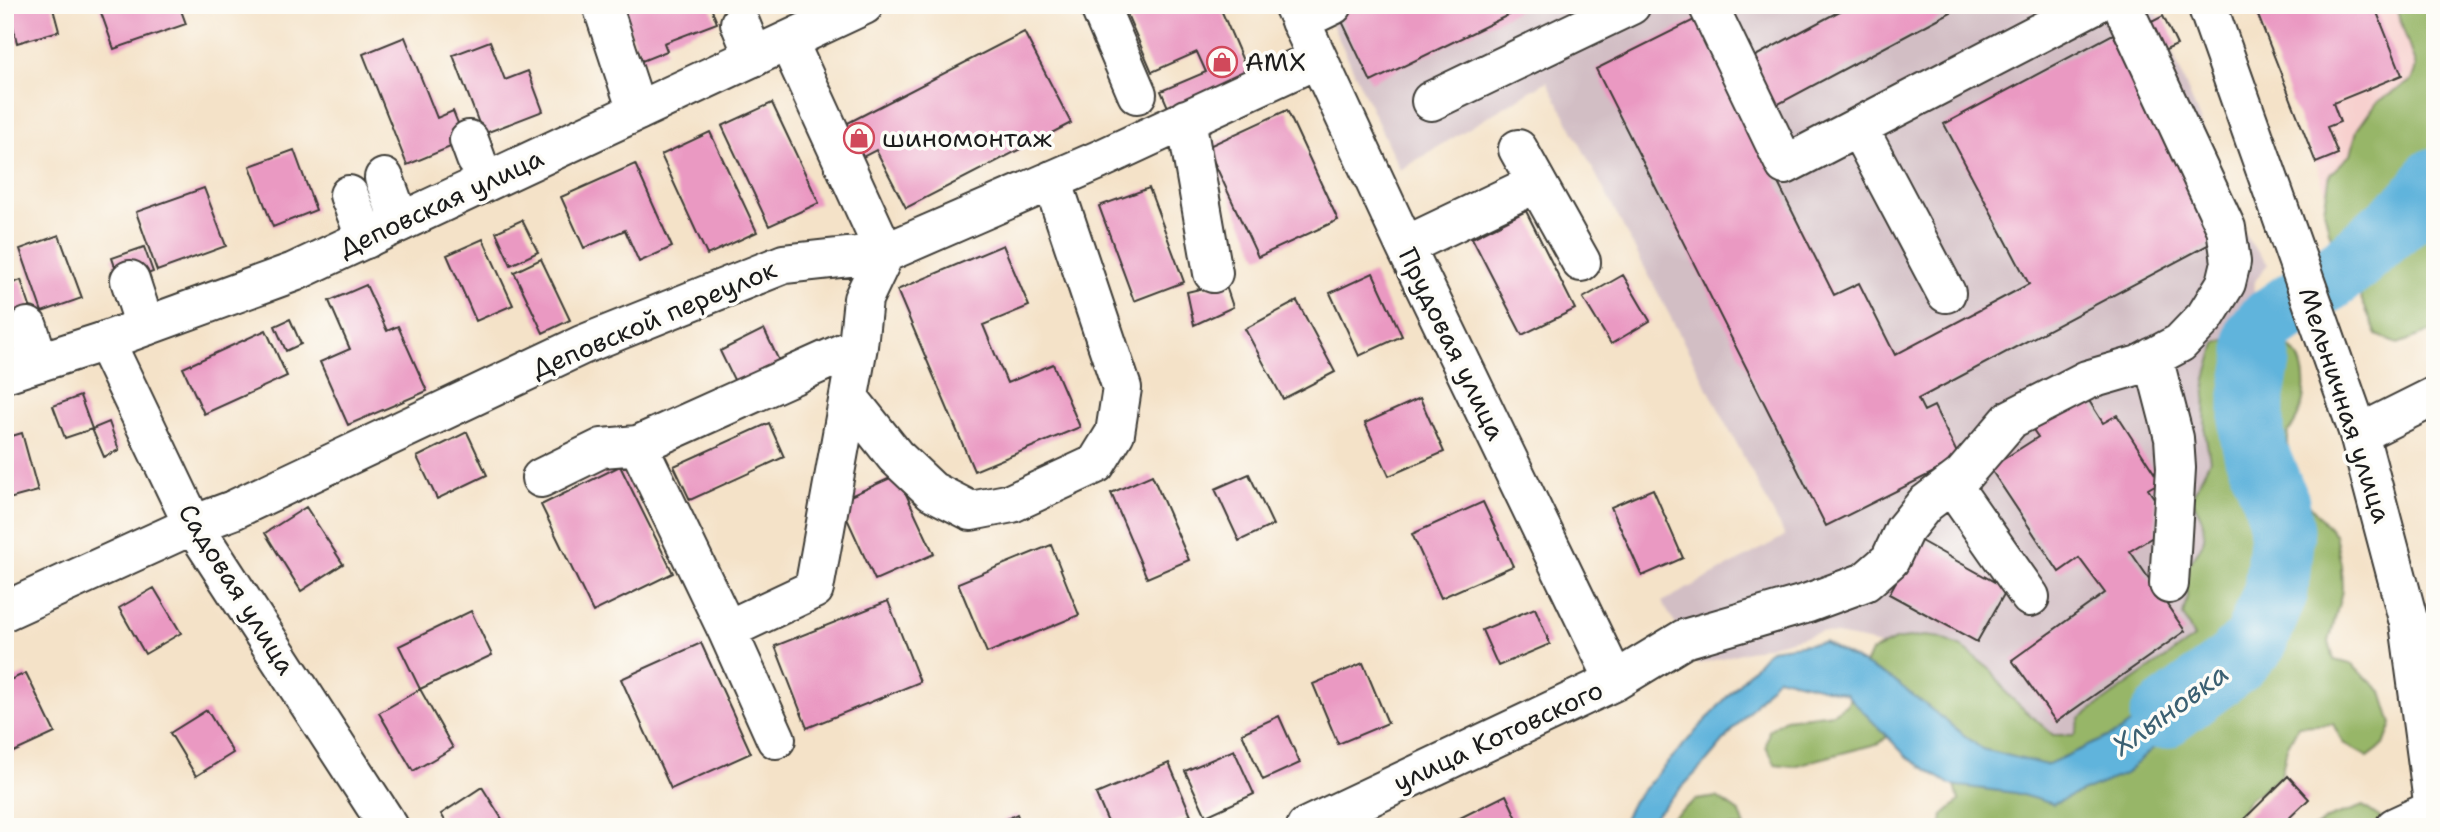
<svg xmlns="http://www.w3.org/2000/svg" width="2440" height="832" font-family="'Shantell Sans',sans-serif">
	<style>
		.built { fill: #f7d0ce }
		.industrial { fill: #d2bec4 }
		.forest { fill: #97b668; stroke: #5a6942; stroke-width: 2 }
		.water { fill: #60b4dc; stroke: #3e687c; stroke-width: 2 }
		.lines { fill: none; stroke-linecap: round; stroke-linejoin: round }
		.river { stroke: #60b4dc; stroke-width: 65 }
		.building { fill: #ea99c2 }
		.minor-casing { stroke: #3c3a36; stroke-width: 42 }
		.major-casing { stroke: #3c3a36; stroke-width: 42 }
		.minor { stroke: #fff; stroke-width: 38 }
		.major { stroke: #fff; stroke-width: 38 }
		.labels { text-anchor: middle; stroke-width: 7; stroke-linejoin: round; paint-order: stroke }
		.poi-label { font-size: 26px; fill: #1c1c1c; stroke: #fdfcf7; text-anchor: start }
		.street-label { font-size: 26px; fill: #1c1c1c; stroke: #fdfcf7 }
		.water-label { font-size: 28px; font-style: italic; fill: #3b6072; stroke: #fdfcf7 }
	</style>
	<rect width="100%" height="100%" fill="#fdfcf7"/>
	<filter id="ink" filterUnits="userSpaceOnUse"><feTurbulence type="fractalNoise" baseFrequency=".0143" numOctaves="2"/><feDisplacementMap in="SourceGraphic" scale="14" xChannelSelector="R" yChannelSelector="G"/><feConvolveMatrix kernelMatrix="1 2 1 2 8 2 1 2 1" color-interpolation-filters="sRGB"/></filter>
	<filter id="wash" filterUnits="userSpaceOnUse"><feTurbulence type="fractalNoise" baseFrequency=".00686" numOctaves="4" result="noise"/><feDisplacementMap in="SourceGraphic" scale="28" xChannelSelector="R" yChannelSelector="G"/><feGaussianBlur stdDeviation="1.57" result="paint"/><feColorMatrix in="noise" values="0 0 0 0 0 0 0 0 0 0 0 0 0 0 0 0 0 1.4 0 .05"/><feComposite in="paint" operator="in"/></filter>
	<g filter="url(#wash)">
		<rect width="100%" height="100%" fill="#f4e2c8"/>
		<path class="built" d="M2254 5H2421L2417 67 2402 135 2333 214 2316 163Z"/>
		<path class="industrial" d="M1323 5H2154L2159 18 2163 16 2177 45 2171 48 2248 240 2268 264 2255 281 2244 381 2194 638 2075 735H2054L1868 641 1821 632 1699 664 1662 602 1785 536 1547 81 1400 170Z"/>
		<path class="forest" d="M2395 5H2435V326L2430 332 2398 344 2377 335 2347 266 2329 231 2324 210 2330 174 2351 154 2357 130 2376 103 2411 81 2416 67Z
			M2241 335C2256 337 2277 336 2289 346 2312 365 2307 413 2288 432V458L2302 496 2335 535 2341 564 2342 591 2329 642 2334 660 2351 664 2382 692 2392 724 2384 745 2368 757 2343 743 2333 724 2298 726 2287 747 2281 776 2251 798 2228 827H1941L1943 815 1959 801 1952 773 1909 716 1880 743 1793 766 1775 764 1766 746 1769 730 1785 719 1833 713 1847 704 1871 652 1895 640 1925 636 1941 638 1962 647 1992 671 2008 695 2053 735H2075L2080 718 2194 638 2183 615 2187 597 2185 569C2209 538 2211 533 2191 498L2210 460 2205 432 2206 379 2216 343Z
			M1717 797 1740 813 1745 827H1659L1696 800Z
			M2363 806 2382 819 2385 827H2315L2327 819Z"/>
		<path class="water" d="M1823 642 1895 681 1982 749 2046 765 2119 732 2225 655 2238 671 2125 774 2053 804 2015 793 1951 785 1908 758 1846 694 1778 677 1707 761 1644 827H1620L1633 801 1770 649Z"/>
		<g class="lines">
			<path class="river" d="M2162 717 2233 664 2255 642 2276 591 2282 530 2277 503 2256 453 2252 434V395L2258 361V334L2268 322 2347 266 2425 197 2435 180"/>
		</g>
		<g id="blocks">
			<path class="building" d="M8 5H52L59 31 17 43Z
				M103 5H179L186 24 114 49 99 7Z
				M638 5H710L717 23 664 43 667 51 642 61 622 11Z
				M1123 5H1219L1250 77 1170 112 1161 91 1206 72 1197 52 1152 72Z
				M1359 5H1529L1371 82 1339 15Z
				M1851 5H1964L1773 107 1748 60Z
				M2254 5H2374L2402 75 2333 103 2340 122 2327 127 2338 154 2316 163Z
				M2163 16 2177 45 2157 54 2144 26Z
				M1696 19 1834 295 1859 283 1895 355 2029 284 1944 124 2113 34 2221 238 1918 399 1924 411 1934 406 1960 459 1826 526 1596 69Z
				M1024 32 1071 123 906 208 876 150 859 159 842 126Z
				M405 37 437 118 453 111 465 141 407 165 363 54Z
				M490 41 505 80 528 71 543 111 483 134 453 55Z
				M772 103 819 203 769 226 722 126Z
				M1287 110 1338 220 1258 257 1207 147Z
				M710 132 757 232 707 255 661 155Z
				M294 150 316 210 273 227 250 166Z
				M635 164 672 247 639 262 625 230 584 248 561 197Z
				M204 188 226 246 157 271 136 212Z
				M1149 188 1184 282 1134 301 1099 206Z
				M1526 211 1575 309 1522 335 1472 238Z
				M522 220 538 252 511 265 496 232Z
				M59 235 82 298 42 312 20 249Z
				M483 239 513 305 476 321 447 255Z
				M1003 245 1029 306 983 325 1007 383 1053 364 1080 427 974 471 897 290Z
				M144 247 153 272 121 284 112 258Z
				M541 259 570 320 543 333 514 272Z
				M1373 273 1402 336 1359 356 1330 293Z
				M1623 275 1650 321 1611 344 1583 298Z
				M21 280 36 324 18 330 5 293V286Z
				M1225 283 1233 307 1194 325 1187 292Z
				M366 285 387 331 398 326 427 391 348 425 320 362 350 349 329 301Z
				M1297 301 1335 372 1283 399 1245 329Z
				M290 319 301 344 286 351 275 326Z
				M764 329 780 363 736 384 720 351Z
				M266 330 287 376 204 414 183 368Z
				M2081 388 2103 423 2117 415 2160 482 2148 489 2154 498 2156 535 2130 551 2185 631 2056 722 2012 660 2105 593 2079 558 2059 572 1990 468 2038 437 2027 421Z
				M80 396 92 429 65 438 53 406Z
				M1420 398 1444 452 1389 476 1365 423Z
				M109 422 119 450 104 457 92 429Z
				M769 423 784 457 690 500 674 466Z
				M467 432 487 475 437 499 417 457Z
				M22 433 38 491 5 500V438Z
				M620 466 673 573 593 612 541 505Z
				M1249 474 1273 525 1239 541 1215 489Z
				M897 475 934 554 875 580 839 501Z
				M1152 475 1189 560 1147 578 1111 493Z
				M1653 489 1683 558 1642 576 1611 507Z
				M1483 502 1513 566 1441 598 1412 534Z
				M306 507 343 564 301 591 265 533Z
				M1919 540 2007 589 1977 642 1889 594Z
				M1051 545 1079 615 987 653 958 583Z
				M154 588 181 633 145 654 119 608Z
				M888 601 920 682 807 728 775 646Z
				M1535 608 1550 644 1498 666 1482 630Z
				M471 611 492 655 420 689 453 748 413 771 379 713 420 689 399 646Z
				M701 643 751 753 671 789 621 679Z
				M1363 663 1388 723 1338 744 1313 684Z
				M26 673 55 733 5 756V682Z
				M207 710 233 753 196 776 170 733Z
				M1279 716 1300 763 1263 780 1242 733Z
				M1234 750 1254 794 1206 816 1185 771Z
				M1169 763 1191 815 1164 827H1110L1096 794Z
				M2288 776 2309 799 2280 827H2236Z
				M482 787 507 827H449L441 814Z
				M1506 795 1521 827H1442Z
				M1017 814 1022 827H990Z"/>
		</g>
	</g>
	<g filter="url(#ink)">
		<use href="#blocks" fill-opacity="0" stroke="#3c3a36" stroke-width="2"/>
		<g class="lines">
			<g class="minor-casing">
				<path id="minor" d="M602 5 637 111
					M1099 5 1137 94
					M1293 5 1405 246 1615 681
					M1708 5 1785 165 2093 5
					M1300 21 1333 5
					M740 23 754 57
					M788 41 885 253
					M1431 101 1631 5
					M1186 119 1213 273
					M1858 127 1946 293
					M469 140 476 159
					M1518 149 1581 262
					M384 178 400 222
					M349 195 366 239
					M1405 246 1537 183
					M130 280 145 326
					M28 327 39 362
					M105 341 193 525 389 827
					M858 346 638 445 727 630 814 589 858 346 863 299 885 253
					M2153 357 2174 438 2176 468 2169 584
					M849 398 895 456 932 491 971 511 1012 503 1096 464 1115 433 1122 388 1052 180
					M2359 434 2435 396
					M541 478 602 448 638 445
					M1951 484 2030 597
					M5 611 193 525 233 510 582 345 784 264 885 253 1099 160 1317 59
					M727 630 776 739
					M1306 827 1615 681 1684 639 1808 603 1865 582 1890 560 1904 530 1925 504 1962 476 2011 419 2087 380 2139 365 2180 343 2205 317 2226 283 2231 262 2226 228 2122 5
					M2395 827 2434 809"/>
			</g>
			<g class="major-casing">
				<path id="major" d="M2207 5 2359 434 2409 623 2435 817
					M5 373 105 341 294 272 864 5"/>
			</g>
			<use href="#minor" class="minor"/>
			<use href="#major" class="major"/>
		</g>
	</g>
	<defs>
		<g id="shop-ring" transform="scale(1.575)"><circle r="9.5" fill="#fdfcf7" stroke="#d1495b" stroke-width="1.5"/><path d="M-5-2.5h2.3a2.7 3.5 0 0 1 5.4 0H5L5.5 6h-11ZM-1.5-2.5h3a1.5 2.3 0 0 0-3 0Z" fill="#d1495b"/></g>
	</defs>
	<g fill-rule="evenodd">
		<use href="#shop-ring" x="1222" y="62"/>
		<use href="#shop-ring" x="859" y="138"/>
	</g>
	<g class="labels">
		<g class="poi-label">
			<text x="1245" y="71">AMX</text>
			<text x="882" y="147">шиномонтаж</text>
		</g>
		<g class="street-label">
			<text transform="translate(441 203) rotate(-25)" y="9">Деповская улица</text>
			<text transform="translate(654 319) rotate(-23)" y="9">Деповской переулок</text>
			<text transform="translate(1452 344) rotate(64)" y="9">Прудовая улица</text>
			<text transform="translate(2345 405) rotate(72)" y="9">Мельничная улица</text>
			<text transform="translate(237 589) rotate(58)" y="9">Садовая улица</text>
			<text transform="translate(1498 736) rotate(-25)" y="9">улица Котовского</text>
		</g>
		<g class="water-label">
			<text transform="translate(2170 709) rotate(-36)" y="10">Хлыновка</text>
		</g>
	</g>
	<rect width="2440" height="832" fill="none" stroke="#fdfcf7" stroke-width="28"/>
</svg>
